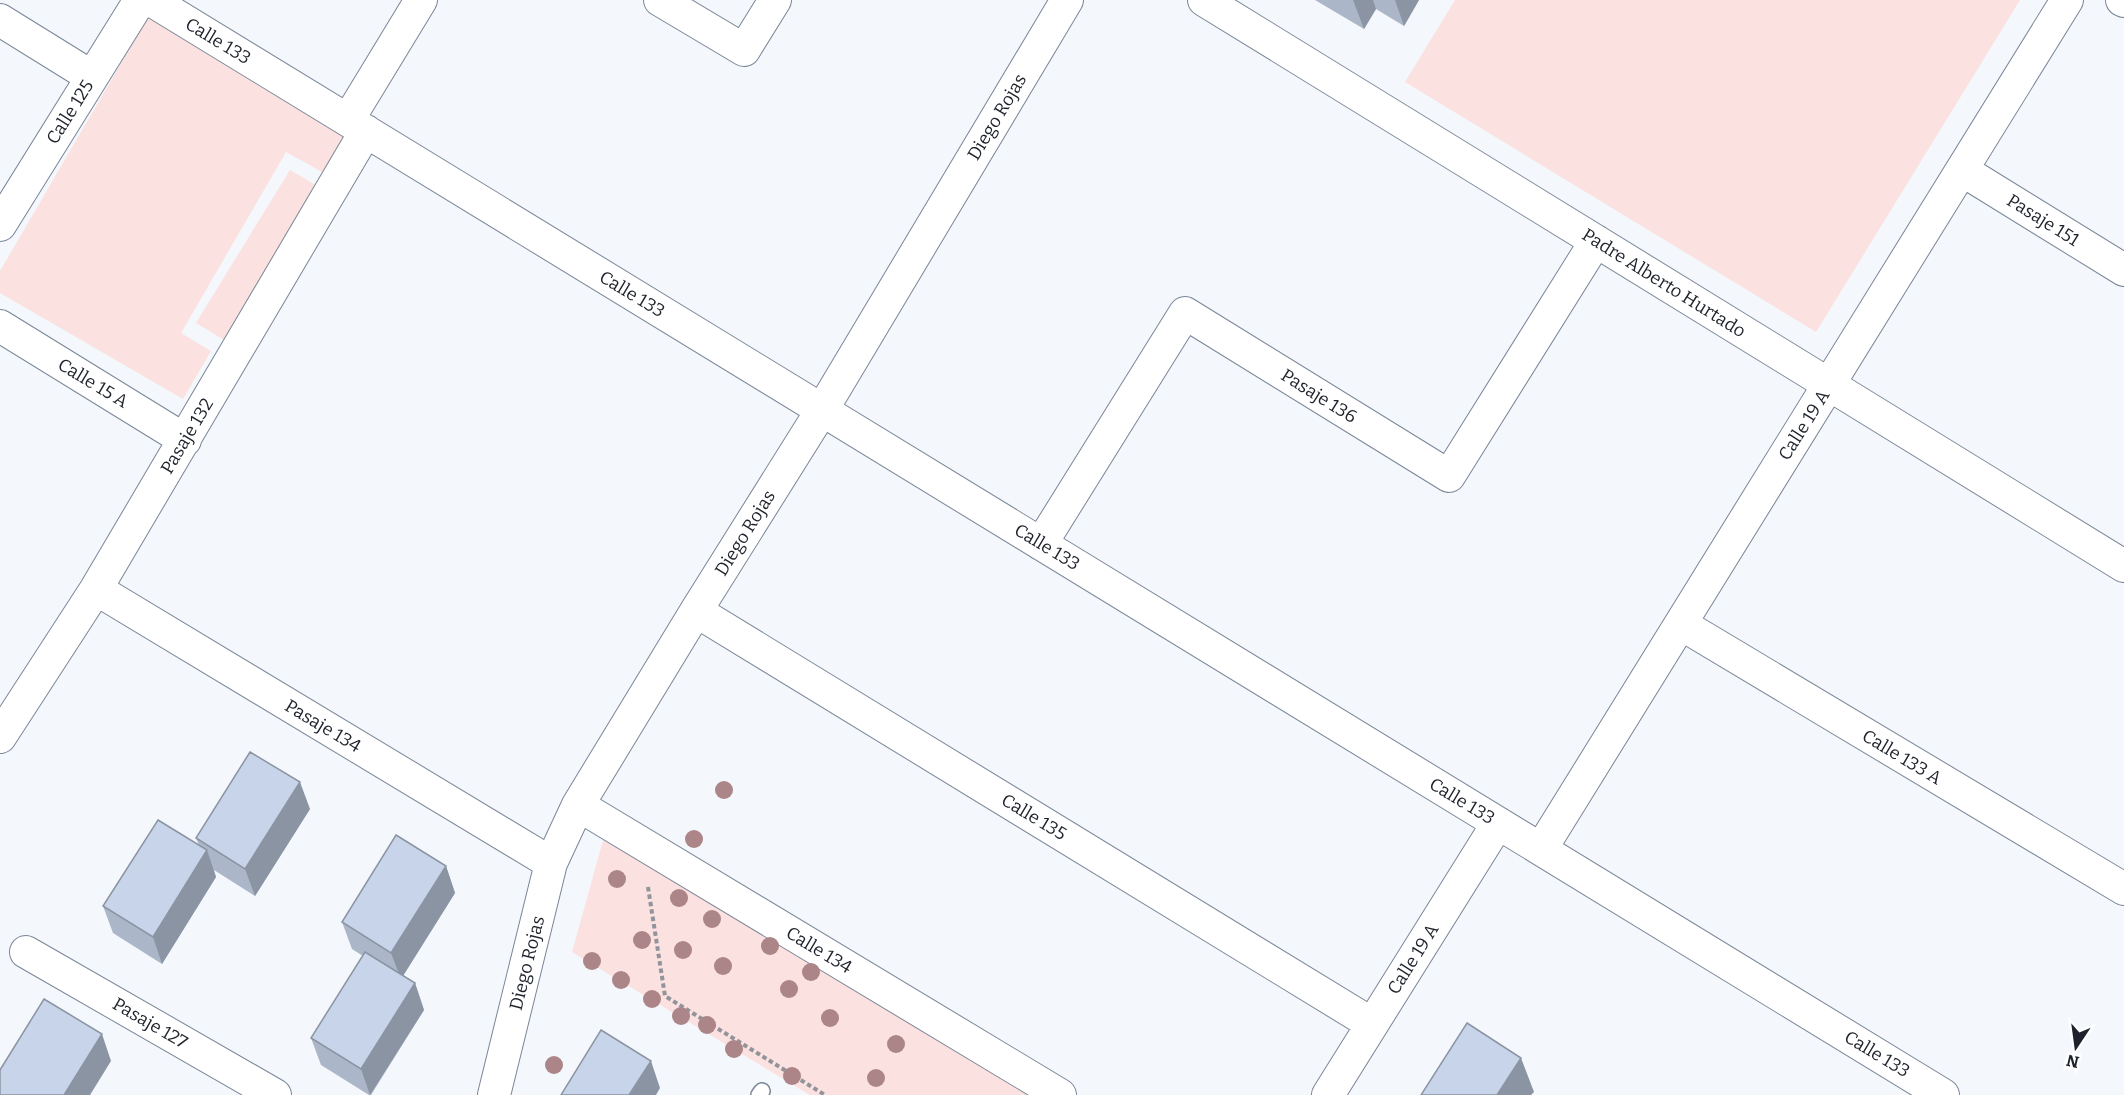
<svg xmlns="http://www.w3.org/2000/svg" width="2124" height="1095" font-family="Bitter,serif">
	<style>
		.green { fill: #fbe1df }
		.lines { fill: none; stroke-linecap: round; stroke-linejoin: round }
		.lane-casing { stroke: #7a8698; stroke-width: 18 }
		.street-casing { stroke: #7a8698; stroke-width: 34 }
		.path { stroke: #91949a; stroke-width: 4; stroke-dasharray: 4.5 3; stroke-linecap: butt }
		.lane { stroke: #fff; stroke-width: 15 }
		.street { stroke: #fff; stroke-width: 32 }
		.tree { fill: #ab8588 }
		.wall { fill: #abb6c8 }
		.shaded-wall { fill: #8b94a3 }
		.building { fill: #c7d4e9; stroke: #8b94a3; stroke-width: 1.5 }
		.labels { text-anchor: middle; stroke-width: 6; stroke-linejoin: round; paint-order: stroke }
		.street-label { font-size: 18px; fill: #1e222a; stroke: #fff }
	</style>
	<rect width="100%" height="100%" fill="#f4f7fb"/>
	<path class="green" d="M1455 0H2020L1816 332 1405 82Z
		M148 17 348 133 324 173 286 152 181 333 211 351 183 399 0 293V271Z
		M290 170 319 187 226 341 196 323Z
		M606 830 1043 1095H810L572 952Z"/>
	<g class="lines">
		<g class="lane-casing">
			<path id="lane" d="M759 1095 762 1091"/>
		</g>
		<g class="street-casing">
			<path id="street" d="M151 0 1943 1095
				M660 0 744 50 775 0
				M1204 0 2124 566
				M2122 0 2124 1
				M0 20 92 77
				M348 120 421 0
				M1962 170 2124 270
				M0 225 140 0
				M0 326 185 440
				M1041 544 1185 313 1449 476 1596 241
				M96 589 551 863
				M696 611 1372 1024
				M1681 624 2124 889
				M0 737 96 589 366 131
				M578 805 1060 1095
				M1541 849 2067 0
				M26 952 275 1095
				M494 1095 551 863 578 805 696 611 822 410 1067 0
				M1328 1095 1498 823"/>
		</g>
		<path class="path" d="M648 887 665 996 825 1095"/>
		<use href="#lane" class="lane"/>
		<use href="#street" class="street"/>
	</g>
	<g class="tree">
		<circle cx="724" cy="790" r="9"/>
		<circle cx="694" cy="839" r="9"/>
		<circle cx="617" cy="879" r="9"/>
		<circle cx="679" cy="898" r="9"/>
		<circle cx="712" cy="919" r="9"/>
		<circle cx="642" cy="940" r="9"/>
		<circle cx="770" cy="946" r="9"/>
		<circle cx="683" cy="950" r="9"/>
		<circle cx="592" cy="961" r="9"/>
		<circle cx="723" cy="966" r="9"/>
		<circle cx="811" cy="972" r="9"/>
		<circle cx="621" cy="980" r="9"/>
		<circle cx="789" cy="989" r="9"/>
		<circle cx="652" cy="999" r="9"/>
		<circle cx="681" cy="1016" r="9"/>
		<circle cx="830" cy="1018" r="9"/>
		<circle cx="707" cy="1025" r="9"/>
		<circle cx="896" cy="1044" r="9"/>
		<circle cx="734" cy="1049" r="9"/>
		<circle cx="554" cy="1065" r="9"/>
		<circle cx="792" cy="1076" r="9"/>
		<circle cx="876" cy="1078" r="9"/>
	</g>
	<path class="wall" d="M1315 0H1419L1404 26 1376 9 1364 29Z
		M310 809 255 896 214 870 216 877 162 964 113 933 103 906 199 845 196 838Z
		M446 866 455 893 403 976 415 983 424 1010 371 1095H369L321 1065 311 1038 363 956 352 949 342 922Z"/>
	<path class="shaded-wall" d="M1353 0H1373L1376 9 1364 29Z
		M1395 0H1419L1404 26Z
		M300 782 310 809 255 896 245 869Z
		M207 850 216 877 162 964 153 937Z
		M446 866 455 893 401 979 391 953Z
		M415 983 424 1010 370 1095 361 1069Z
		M102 1034 111 1061 90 1095H64Z
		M1521 1058 1534 1092 1531 1095H1497Z
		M651 1061 660 1088 656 1095H629Z"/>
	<path class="building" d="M250 752 300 782 245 869 196 838Z
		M158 820 207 850 153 937 103 906Z
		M396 835 446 866 391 953 342 922Z
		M365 952 415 983 361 1069 311 1038Z
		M44 999 102 1034 64 1095H0V1070Z
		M1467 1023 1521 1058 1497 1095H1421Z
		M601 1030 651 1061 629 1095H561Z"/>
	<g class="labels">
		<g class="street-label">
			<text transform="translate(218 41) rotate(31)" y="6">Calle 133</text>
			<text transform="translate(70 112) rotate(-58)" y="6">Calle 125</text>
			<text transform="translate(997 117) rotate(-59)" y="6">Diego Rojas</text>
			<text transform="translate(2043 220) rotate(32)" y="6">Pasaje 151</text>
			<text transform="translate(1664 283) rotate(32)" y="6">Padre Alberto Hurtado</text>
			<text transform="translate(632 294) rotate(31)" y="6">Calle 133</text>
			<text transform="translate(93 383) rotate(31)" y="6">Calle 15 A</text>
			<text transform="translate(1319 396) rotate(32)" y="6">Pasaje 136</text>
			<text transform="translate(1804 425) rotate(-58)" y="6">Calle 19 A</text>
			<text transform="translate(187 436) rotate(-59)" y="6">Pasaje 132</text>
			<text transform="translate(745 533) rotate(-58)" y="6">Diego Rojas</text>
			<text transform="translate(1047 547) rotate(31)" y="6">Calle 133</text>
			<text transform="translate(323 726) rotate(31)" y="6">Pasaje 134</text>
			<text transform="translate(1902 757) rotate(31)" y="6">Calle 133 A</text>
			<text transform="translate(1462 801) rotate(31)" y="6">Calle 133</text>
			<text transform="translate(1034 817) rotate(31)" y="6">Calle 135</text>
			<text transform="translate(819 950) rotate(31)" y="6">Calle 134</text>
			<text transform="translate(1413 959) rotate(-58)" y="6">Calle 19 A</text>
			<text transform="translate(527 963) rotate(-76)" y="6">Diego Rojas</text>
			<text transform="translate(150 1023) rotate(30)" y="6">Pasaje 127</text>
			<text transform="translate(1877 1054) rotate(31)" y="6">Calle 133</text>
		</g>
	</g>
	<g transform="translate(2076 1047) rotate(193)" stroke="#ffffff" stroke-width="4.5" paint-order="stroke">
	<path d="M0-4.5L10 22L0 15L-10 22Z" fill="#1e222a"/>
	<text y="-9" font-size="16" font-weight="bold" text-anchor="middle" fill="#1e222a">N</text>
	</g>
</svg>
